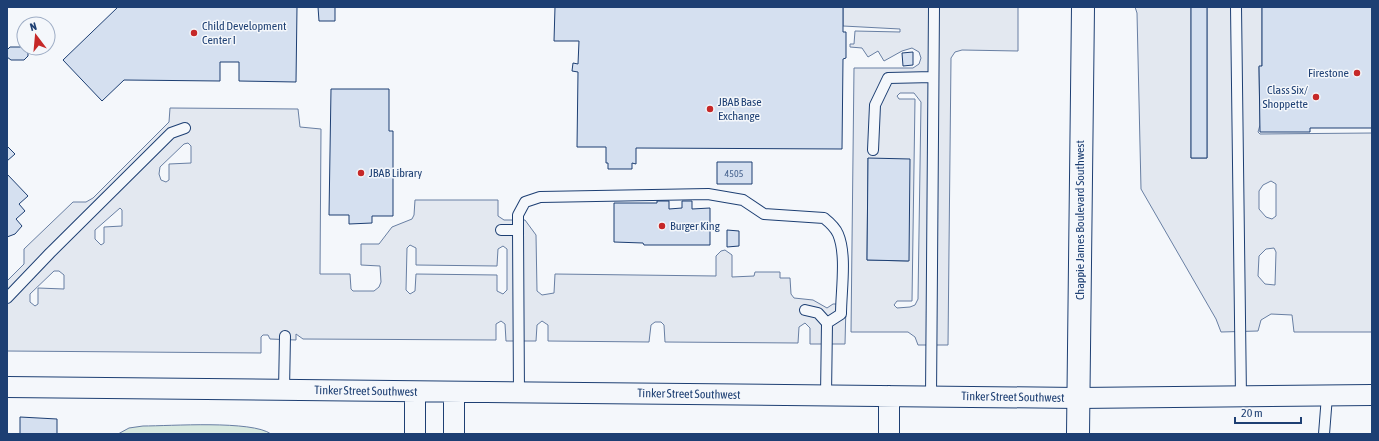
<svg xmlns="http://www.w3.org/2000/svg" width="1379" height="441" font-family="'Asap Condensed',sans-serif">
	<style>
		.green { fill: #d7e8df; stroke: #687fa3 }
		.parking { fill: #e3e8f0; stroke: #687fa3; fill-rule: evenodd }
		.building { fill: #d5e0f0; stroke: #1d3f73 }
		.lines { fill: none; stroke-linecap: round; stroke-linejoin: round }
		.lane-casing { stroke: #1d3f73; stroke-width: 12 }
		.street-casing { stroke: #1d3f73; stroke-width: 22 }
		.secondary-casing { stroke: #1d3f73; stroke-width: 24 }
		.lane { stroke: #f4f7fb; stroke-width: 10 }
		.street { stroke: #f4f7fb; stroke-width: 20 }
		.secondary { stroke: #f4f7fb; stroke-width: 22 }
		.poi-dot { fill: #c62828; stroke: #f4f7fb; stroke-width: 1.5 }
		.labels { text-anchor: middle; stroke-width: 3; stroke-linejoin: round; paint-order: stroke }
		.number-label { font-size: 10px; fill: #4b6792 }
		.poi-label { font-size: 12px; fill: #1d3f73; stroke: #f4f7fb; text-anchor: start }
		.street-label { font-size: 12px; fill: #1d3f73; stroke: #f4f7fb }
	</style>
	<rect width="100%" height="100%" fill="#f4f7fb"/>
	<path class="green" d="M143 426C170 426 252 420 271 434H118L129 428Z"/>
	<path class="parking" d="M843 7H1018V51L962 50 955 52 951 58 948 345H918L915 337 908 332H851L854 68H913L919 64 921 58 919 52 912 48 902 51 884 61 878 51 868 57 862 48 850 47V44H854L855 31 900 32V29L843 26ZM900 93H914L921 102 918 299 915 305 910 307 897 308 894 305 897 301H912L915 99H899L897 96ZM868 158 908 261 867 260Z
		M1135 7H1191V158H1207V7H1262V66L1259 67 1260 125 1258 132 1260 134 1372 133V332H1294L1292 315 1271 314 1261 320 1258 331 1221 332 1216 319 1141 189 1137 13ZM1271 181 1276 184V216L1272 219 1266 217 1259 209V191L1263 185ZM1274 248 1276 252 1275 285 1265 284 1258 276 1259 256 1266 249Z
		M170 108 298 109 300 127 321 129 320 274H350L351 289 353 291H374L379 287 381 282 380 266 361 265V244H379L392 227 412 219 414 215 415 200H498V216L504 220H525L536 235 537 291 542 295 554 293 555 274 716 276V256L721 251 725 250 732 255V277L754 276 755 272H780V278H790L791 294 794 298 813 300 827 308 833 304H846L845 344H810V328L805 323 799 327 798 343 665 342 664 325 661 322H655L651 325 649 342 548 341V325L542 321 537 325 536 341H506L505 324 501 321 496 324V340L303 339 296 334V340L270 339 268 335H263L261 337V353L7 351V281L24 264V249L73 202H86L93 198 169 122ZM188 143 191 146V163L169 164V180L166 182 161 180 159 174 160 167 184 144ZM120 208 122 210V226L104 227V243L101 245 95 239V230ZM410 245 416 248V265L497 266 498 249 503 246 507 249V290L503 294 497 291V275L416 274 415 291 410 294 406 290 407 248ZM54 271H59L64 275V289L38 288V304L35 306 30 302V294Z"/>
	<path class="building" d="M118 7H297L296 82 239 81V62H220V81L124 80 102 101 63 60Z
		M318 7H335V21H319Z
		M555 7H843V32H846V58L843 59 842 149 636 148V164L632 163V169H608V163H606V147H577L578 72 572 71 573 63 578 64 579 41H554Z
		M1191 7H1207V158H1191Z
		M1262 7H1372V128H1310V132H1260L1259 66H1262Z
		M10 47H23L28 51V56L24 60H11L7 57V50Z
		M913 52V65L903 66 902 53Z
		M331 89H389V131H393V216H372V223L349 224V215H329Z
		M7 146 15 154 7 161Z
		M868 158 910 159 909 261 867 260Z
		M717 162H752V184H717Z
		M7 174 28 196 19 204 25 211 16 219 22 226 15 234 7 237Z
		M657 201H669V209L682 208V201H692V209L710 208V245H644L643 243 614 242V203H657Z
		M727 230 739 231V246L727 247Z
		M20 417 57 419V434H20Z"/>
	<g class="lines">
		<g class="lane-casing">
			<path id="lane" d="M1236 7 1241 397
				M873 150 875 105 888 78 933 77
				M501 230H518L519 393
				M518 230V215L525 202 540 197 708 194 743 200 764 214 824 218C829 222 835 227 838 234 847 255 841 291 841 314L827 323
				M7 298 50 253 171 133 185 128
				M805 310 818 313 827 323 826 395
				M284 390 285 336
				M931 397 934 7
				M1324 434 1327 396"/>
		</g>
		<g class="street-casing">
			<path id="street" d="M7 387 1078 398 1372 395
				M415 392V434
				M889 396V434
				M454 434V392"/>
		</g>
		<g class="secondary-casing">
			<path id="secondary" d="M1078 434 1083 7"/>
		</g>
		<use href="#lane" class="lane"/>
		<use href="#street" class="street"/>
		<use href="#secondary" class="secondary"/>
	</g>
	<g class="poi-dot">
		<circle cx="194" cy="33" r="4"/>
		<circle cx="1357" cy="73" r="4"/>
		<circle cx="1316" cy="97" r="4"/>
		<circle cx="710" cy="109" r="4"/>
		<circle cx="361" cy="173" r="4"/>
		<circle cx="662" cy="226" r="4"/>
	</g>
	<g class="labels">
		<g class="number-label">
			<text x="734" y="177">4505</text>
		</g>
		<g class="poi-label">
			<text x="202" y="30">Child Development<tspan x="202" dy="14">Center I</tspan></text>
			<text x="1349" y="77" text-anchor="end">Firestone</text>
			<text x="1308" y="94" text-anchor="end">Class Six/<tspan x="1308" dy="14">Shoppette</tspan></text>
			<text x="718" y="106">JBAB Base<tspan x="718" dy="14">Exchange</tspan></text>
			<text x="369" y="177">JBAB Library</text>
			<text x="670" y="230">Burger King</text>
		</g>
		<g class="street-label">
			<text transform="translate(1080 220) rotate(-90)" y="4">Chappie James Boulevard Southwest</text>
			<text transform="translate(366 391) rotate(1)" y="4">Tinker Street Southwest</text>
			<text transform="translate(689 394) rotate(1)" y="4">Tinker Street Southwest</text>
			<text transform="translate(1013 397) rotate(1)" y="4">Tinker Street Southwest</text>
		</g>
	</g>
	<rect width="1379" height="441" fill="none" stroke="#1d3f73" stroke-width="16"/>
	<g transform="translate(36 36) rotate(344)"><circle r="19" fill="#f4f7fb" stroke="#9eadc5"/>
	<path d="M0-3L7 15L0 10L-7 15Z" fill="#c62828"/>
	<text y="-6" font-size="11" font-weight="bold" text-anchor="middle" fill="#1d3f73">N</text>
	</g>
	<path d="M1235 417v6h66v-6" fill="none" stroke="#1d3f73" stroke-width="2"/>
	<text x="1241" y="417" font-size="12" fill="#1d3f73" stroke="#f4f7fb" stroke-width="3" paint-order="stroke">20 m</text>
</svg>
